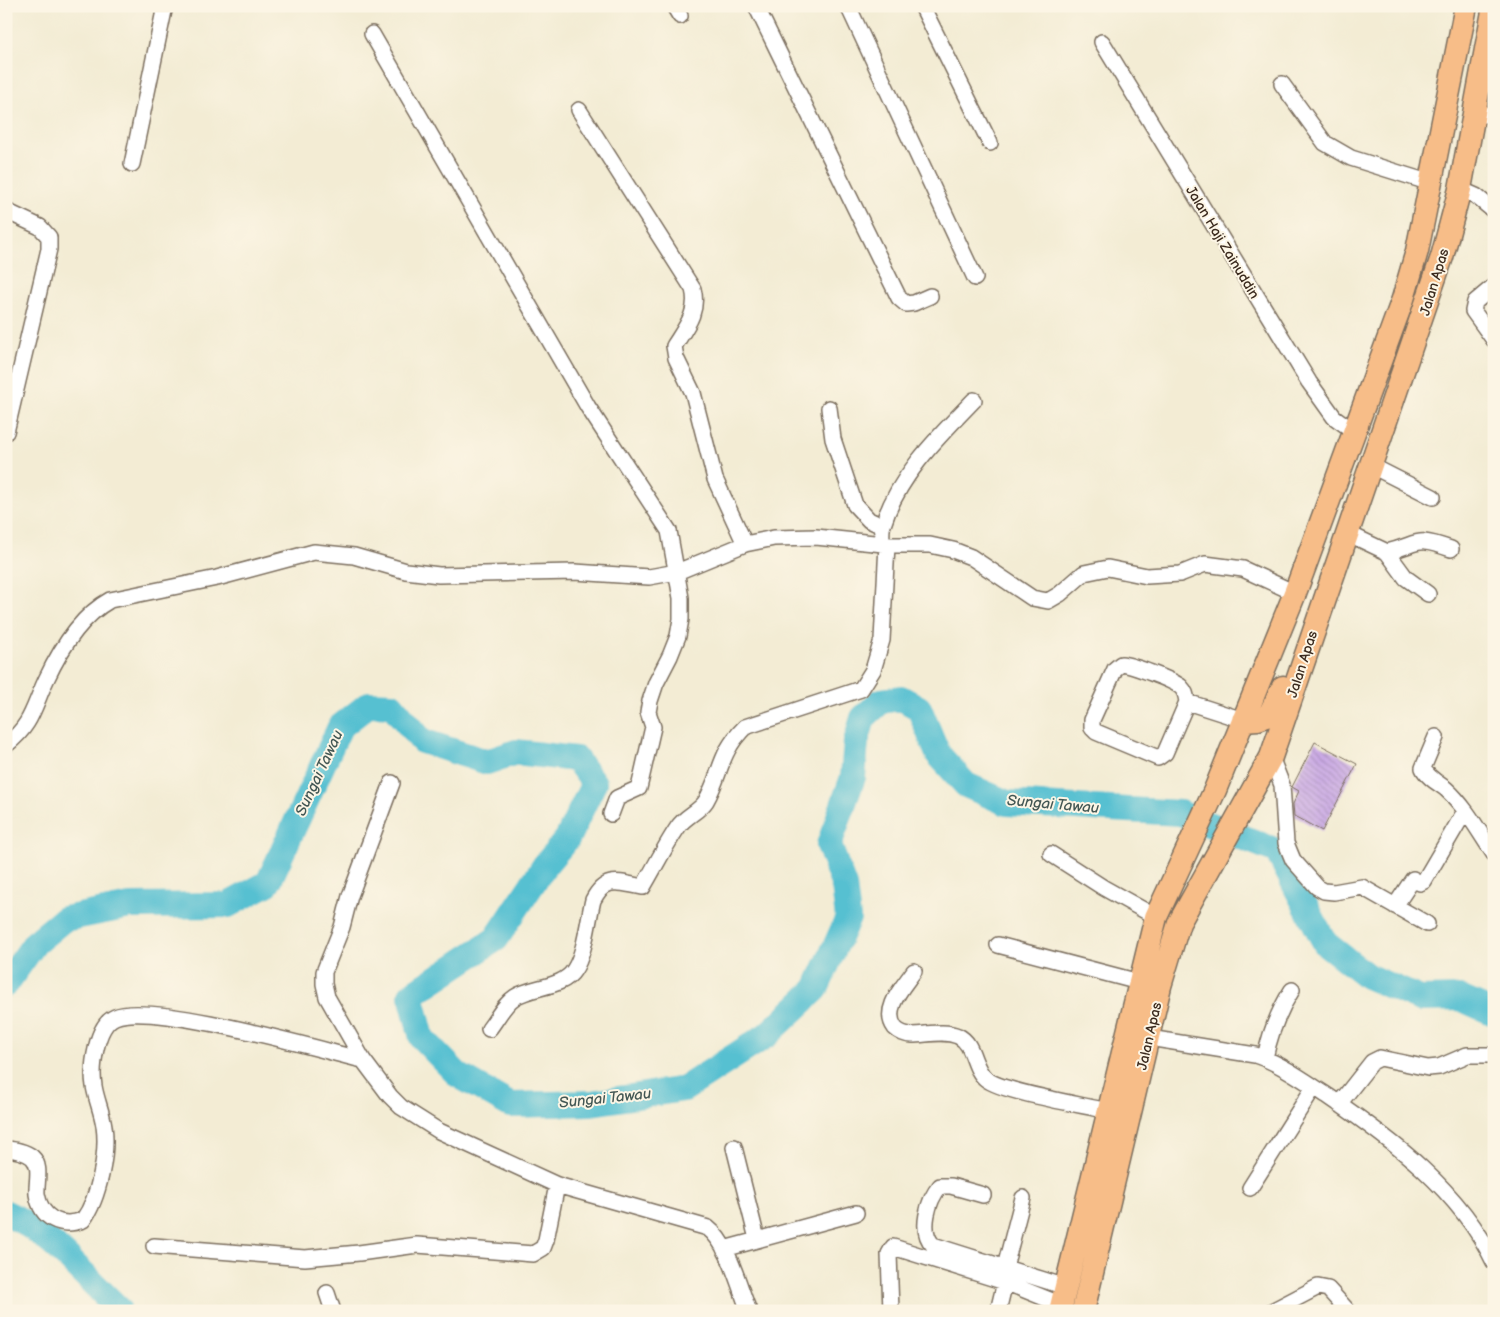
<svg xmlns="http://www.w3.org/2000/svg" width="1500" height="1317" font-family="'Balsamiq Sans',sans-serif">
	<style>
		.lines { fill: none; stroke-linecap: round; stroke-linejoin: round }
		.river { stroke: #56c0d1; stroke-width: 26 }
		.building { fill: url(#building-back-hatch) }
		.minor-casing { stroke: #7b6e5e; stroke-width: 18 }
		.highway-casing { stroke: #7b6e5e; stroke-width: 25 }
		.minor { stroke: #fff; stroke-width: 15 }
		.highway { stroke: #f7bd88; stroke-width: 22 }
		.labels { text-anchor: middle; stroke-width: 4; stroke-linejoin: round; paint-order: stroke }
		.street-label { font-size: 14px; fill: #3b2a1e; stroke: #fcf5e5 }
		.water-label { font-size: 15px; font-style: italic; fill: #435754; stroke: #fcf5e5 }
	</style>
	<defs>
		<pattern id="building-back-hatch" width="6" height="6" patternUnits="userSpaceOnUse" patternTransform="scale(1.25)"><rect width="6" height="6" fill="#c9a8e5"/><path d="M-1 5l2 2M0 0l6 6M5-1l2 2" fill="none" stroke="#a489b9"/></pattern>
	</defs>
	<rect width="100%" height="100%" fill="#fcf5e5"/>
	<filter id="ink" filterUnits="userSpaceOnUse"><feTurbulence type="fractalNoise" baseFrequency=".02" numOctaves="2"/><feDisplacementMap in="SourceGraphic" scale="10" xChannelSelector="R" yChannelSelector="G"/><feConvolveMatrix kernelMatrix="1 2 1 2 8 2 1 2 1" color-interpolation-filters="sRGB"/></filter>
	<filter id="wash" filterUnits="userSpaceOnUse"><feTurbulence type="fractalNoise" baseFrequency=".0096" numOctaves="4" result="noise"/><feDisplacementMap in="SourceGraphic" scale="20" xChannelSelector="R" yChannelSelector="G"/><feGaussianBlur stdDeviation="1.12" result="paint"/><feColorMatrix in="noise" values="0 0 0 0 0 0 0 0 0 0 0 0 0 0 0 0 0 1.4 0 .05"/><feComposite in="paint" operator="in"/></filter>
	<g filter="url(#wash)">
		<rect width="100%" height="100%" fill="#f3ecd4"/>
		<g class="lines">
			<path class="river" d="M6 984 35 943 64 919 130 906 228 905 268 883 340 727 369 704 392 705 422 741 487 762 516 752 576 759 594 783 567 839 545 865 496 939 411 995 422 1038 458 1075 510 1105 591 1103 684 1089 767 1035 816 989 848 918 844 886 829 845 853 777 856 742 863 718 881 701 901 698 919 708 938 754 966 785 1007 803 1180 813 1277 851 1325 943 1367 976 1420 999 1460 998 1494 1013
				M6 1213C48 1231 85 1277 118 1308V1311"/>
		</g>
		<g id="blocks">
			<path class="building" d="M1315 742 1357 764 1322 831 1294 816 1293 804 1299 791 1292 787Z"/>
		</g>
	</g>
	<g filter="url(#ink)">
		<use href="#blocks" fill-opacity="0" stroke="#7b6e5e" stroke-width="1"/>
		<g class="lines">
			<g class="minor-casing">
				<path id="minor" d="M674 6 680 16
					M756 6 899 298 906 304 914 303 930 296
					M848 6 975 278
					M922 6 990 143
					M372 34 588 407 669 531 681 598V619L678 636 670 656 656 683 650 701 648 712 653 727 639 788 617 798 611 814
					M1102 42 1309 382 1334 417 1355 432
					M1282 84 1325 143 1351 158 1431 183
					M579 110 693 289C699 312 686 327 674 346L676 358 693 393 715 479 745 544
					M1472 116 1494 114
					M132 164 165 6
					M1460 189 1476 196 1494 211
					M6 211 40 227 49 237V249L6 432
					M1494 286 1475 302 1473 311 1494 340
					M829 408 833 439 855 505 869 520 882 526
					M1370 465 1433 497
					M1347 533 1387 552 1406 578 1428 594
					M882 544C882 538 881 530 883 525 898 476 939 436 974 400
					M1387 552C1422 543 1414 536 1451 549
					M1121 664C1132 665 1173 680 1181 687 1186 692 1186 696 1187 702L1165 753 1158 758 1096 732 1092 728V720L1115 669Z
					M1187 702 1243 720
					M1436 737 1423 768C1427 777 1438 783 1446 789 1466 807 1479 832 1494 854
					M6 745C32 725 33 708 46 680 60 650 81 616 110 600L217 578 314 552 354 556 406 571 439 575 575 572 649 577 677 572 745 544 774 538 816 537 893 545H930L953 550 971 557 1032 598 1048 601 1060 594 1084 573 1108 568 1147 576 1180 574 1205 564 1243 569 1295 593
					M1271 757 1282 785 1286 843 1293 860 1317 887 1324 891 1334 892 1362 887 1427 924
					M392 783 350 896 342 927 324 972V984L327 997 363 1060 390 1096 401 1107 439 1131 557 1185 708 1228C729 1244 739 1287 749 1311
					M1051 854 1104 888 1156 917
					M1395 906 1413 879 1420 883 1424 881 1465 811
					M998 945 1139 982
					M914 971C904 986 881 1009 895 1028 899 1032 906 1035 912 1035 926 1035 944 1030 958 1036 975 1044 972 1068 986 1079 1002 1092 1083 1105 1108 1111
					M489 1029C497 1019 504 1004 515 997 532 986 563 988 574 970 585 954 588 920 593 900 606 875 619 883 643 887 655 867 665 846 678 827 685 816 699 812 706 801 722 772 719 753 745 727L861 689 873 670 882 640 887 545
					M1149 1038 1255 1055C1280 1063 1305 1081 1328 1096 1392 1140 1460 1190 1494 1262
					M1265 1058C1270 1033 1278 1012 1292 990
					M1339 1104 1372 1062 1380 1058 1428 1068 1439 1067 1467 1055H1494
					M734 1147 757 1239
					M6 1149C15 1150 25 1151 32 1157 42 1166 36 1182 37 1194 41 1219 61 1228 83 1220 99 1198 108 1153 104 1126 102 1112 96 1099 94 1086 91 1068 96 1025 115 1017 151 1001 317 1049 363 1060
					M1250 1188 1314 1087
					M983 1195 951 1186H940C928 1200 919 1231 933 1245L1066 1287
					M154 1246 305 1258 359 1253 417 1245 533 1254 543 1248 546 1240 557 1185
					M724 1249 856 1213
					M1005 1267 1023 1198
					M327 1293 333 1311
					M891 1311 889 1254 893 1247 1005 1282 1062 1305
					M998 1311 1005 1282
					M1272 1311 1318 1287 1328 1289 1347 1310"/>
			</g>
			<g class="highway-casing">
				<path id="highway" d="M1243 720 1258 719 1269 715 1283 687
					M1060 1311 1156 917 1215 790 1295 593 1403 299 1417 251 1466 6
					M1083 1311 1160 986 1179 923 1271 757 1442 257 1460 189 1494 6"/>
			</g>
			<use href="#minor" class="minor"/>
			<use href="#highway" class="highway"/>
		</g>
	</g>
	<g class="labels">
		<g class="street-label">
			<text transform="translate(1223 242) rotate(59)" y="5">Jalan Haji Zainuddin</text>
			<text transform="translate(1434 282) rotate(-73)" y="5">Jalan Apas</text>
			<text transform="translate(1302 664) rotate(-72)" y="5">Jalan Apas</text>
			<text transform="translate(1149 1036) rotate(-77)" y="5">Jalan Apas</text>
		</g>
		<g class="water-label">
			<text transform="translate(319 773) rotate(-65)" y="5">Sungai Tawau</text>
			<text transform="translate(1053 804) rotate(5)" y="5">Sungai Tawau</text>
			<text transform="translate(605 1098) rotate(-6)" y="5">Sungai Tawau</text>
		</g>
	</g>
	<rect width="1500" height="1317" fill="none" stroke="#fcf5e5" stroke-width="25"/>
</svg>
